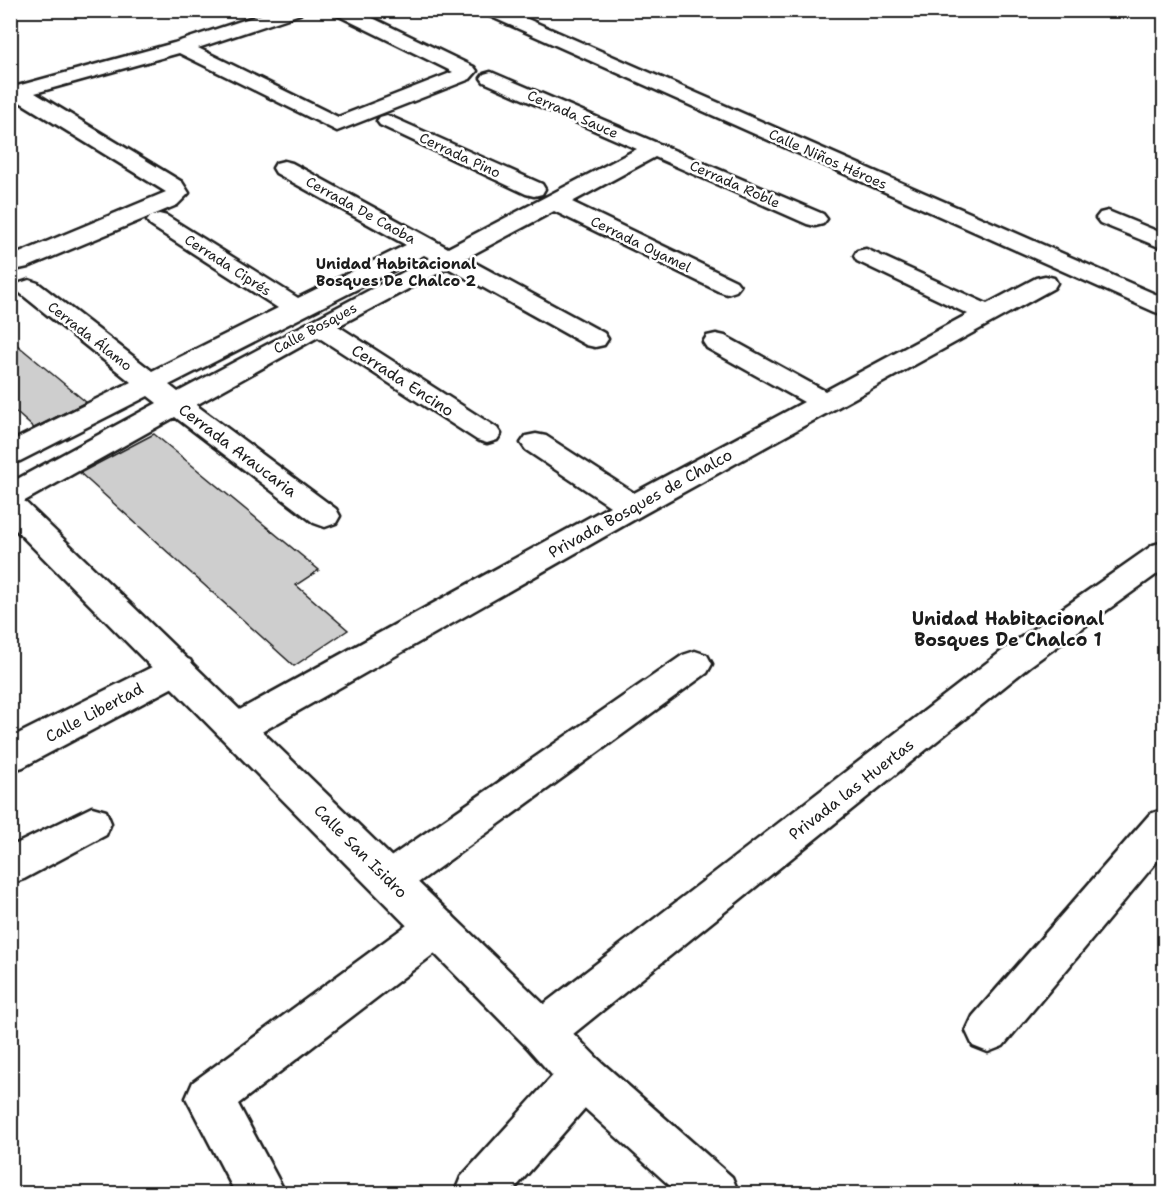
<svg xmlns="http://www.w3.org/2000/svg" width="1175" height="1204" font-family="'Shantell Sans',sans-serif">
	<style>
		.building { fill: #cecece; stroke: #1c1c1c; stroke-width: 1.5 }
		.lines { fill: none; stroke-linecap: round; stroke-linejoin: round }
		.minor-casing { stroke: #1c1c1c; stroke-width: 5 }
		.major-casing { stroke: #1c1c1c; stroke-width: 5 }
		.minor { fill: #fff; fill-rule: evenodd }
		.major { fill: #fff; fill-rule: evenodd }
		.labels { text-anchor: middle; stroke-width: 5; stroke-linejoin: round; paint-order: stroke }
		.far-street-label { font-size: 14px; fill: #1c1c1c; stroke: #fff }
		.far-neighbourhood-label { font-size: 15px; font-weight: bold; fill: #1c1c1c; stroke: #fff }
		.street-label { font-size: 16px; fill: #1c1c1c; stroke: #fff }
		.neighbourhood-label { font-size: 18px; font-weight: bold; fill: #1c1c1c; stroke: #fff }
	</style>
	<rect width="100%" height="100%" fill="#fff"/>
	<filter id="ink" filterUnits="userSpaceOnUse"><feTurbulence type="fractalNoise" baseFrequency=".0167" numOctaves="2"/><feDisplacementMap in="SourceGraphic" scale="12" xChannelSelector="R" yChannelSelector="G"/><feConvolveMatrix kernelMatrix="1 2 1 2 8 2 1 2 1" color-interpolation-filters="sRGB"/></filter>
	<g filter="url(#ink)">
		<path class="building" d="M10 339 86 402 34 428 10 407Z
			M154 434 319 570 296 585 348 630 294 666 80 473Z"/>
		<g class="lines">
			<g class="minor-casing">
				<path id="minor" d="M274 10H303L300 14 198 48 338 117 453 72 335 14 332 10H356L474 67 477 71 470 79 337 131 179 53 35 93 182 182 189 193 177 205 28 267 10 271V257L166 192 15 99 10 100V88L174 43Z
					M482 10H507L1164 298V315L1155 312 485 14Z
					M491 72 823 214 827 219 823 224 815 226 807 224 655 157 572 202 736 281 740 286 736 291 727 294 718 291 554 211 466 258 604 333 608 339 604 345 595 347 586 345 448 268 338 326 497 428 501 434 497 440 487 443 477 440 318 337 196 405 336 509 340 516 336 523 325 527 314 523 175 417 21 503 10 506V483L157 403 148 396 20 461 10 463V442L131 382 20 293 16 288 20 283 29 280 38 283 152 371 278 308 151 226 147 221 151 216 159 214 167 216 298 298 406 245 276 173 273 168 276 163 284 161 292 163 448 248 637 149 484 82 481 78 484 74ZM424 255 430 258 178 392 169 385Z
					M387 115 542 184 545 189 542 194 534 196 526 194 380 125 377 121 380 117Z
					M1108 211 1164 234V249L1100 223 1096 218 1100 213Z
					M866 249 987 304 1036 278 1045 276 1054 278 1057 283 1054 288 644 514 251 738 238 742 225 738 220 728 225 718 610 506 526 450 521 443 526 436 536 434 546 436 634 493 804 402 707 348 703 342 707 336 716 334 725 336 825 391 968 314 857 261 854 256 857 251Z
					M1164 542V569L1030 666 557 1047 542 1053 527 1047 520 1032 527 1017 1006 648 1153 545Z
					M695 651 707 655 712 664 707 673 404 893 390 898 376 893 370 880 376 867 683 655Z
					M178 656 190 660 195 669 190 678 23 767 10 771V738L166 660Z
					M92 807 106 811 111 823 106 835 24 879 10 884V847Z
					M1164 809V853L1003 1046 988 1052 973 1046 966 1031 973 1016 1150 814Z
					M437 908 452 914 458 927 452 940 238 1104 286 1194H236L186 1098 193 1082 422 914Z
					M583 1054 599 1060 605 1076 599 1092 510 1194H454L461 1177 567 1060Z"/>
			</g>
			<g class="major-casing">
				<path id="major" d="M10 495 21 498 557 1017 599 1060 732 1177 739 1194H679L567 1092 527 1047 10 524Z"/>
			</g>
			<use href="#minor" class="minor"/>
			<use href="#major" class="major"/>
		</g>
	</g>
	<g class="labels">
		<g class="far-street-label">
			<text transform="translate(573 114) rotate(24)" y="5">Cerrada Sauce</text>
			<text transform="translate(460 155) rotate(25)" y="5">Cerrada Pino</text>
			<text transform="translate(828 159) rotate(24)" y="5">Calle Niños Héroes</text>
			<text transform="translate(735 184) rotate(24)" y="5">Cerrada Roble</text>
			<text transform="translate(361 210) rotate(29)" y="5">Cerrada De Caoba</text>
			<text transform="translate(641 244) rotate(26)" y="5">Cerrada Oyamel</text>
			<text transform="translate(228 265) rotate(33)" y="5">Cerrada Ciprés</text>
			<text transform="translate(315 328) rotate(-28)" y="5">Calle Bosques</text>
			<text transform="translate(90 336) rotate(38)" y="5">Cerrada Álamo</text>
		</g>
		<g class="far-neighbourhood-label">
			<text x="396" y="269">Unidad Habitacional<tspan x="396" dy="17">Bosques De Chalco 2</tspan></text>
		</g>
		<g class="street-label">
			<text transform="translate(403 380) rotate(33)" y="6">Cerrada Encino</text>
			<text transform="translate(238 450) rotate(37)" y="6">Cerrada Araucaria</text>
			<text transform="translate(640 503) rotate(-29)" y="6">Privada Bosques de Chalco</text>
			<text transform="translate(94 712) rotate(-28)" y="6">Calle Libertad</text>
			<text transform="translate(851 789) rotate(-38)" y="6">Privada las Huertas</text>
			<text transform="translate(361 851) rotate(45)" y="6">Calle San Isidro</text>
		</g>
		<g class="neighbourhood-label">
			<text x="1008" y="625">Unidad Habitacional<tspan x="1008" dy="21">Bosques De Chalco 1</tspan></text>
		</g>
	</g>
	<rect width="1175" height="1204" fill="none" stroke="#fff" stroke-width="36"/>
	<rect x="18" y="18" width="1139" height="1168" fill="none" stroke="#1c1c1c" stroke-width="2" filter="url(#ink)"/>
</svg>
